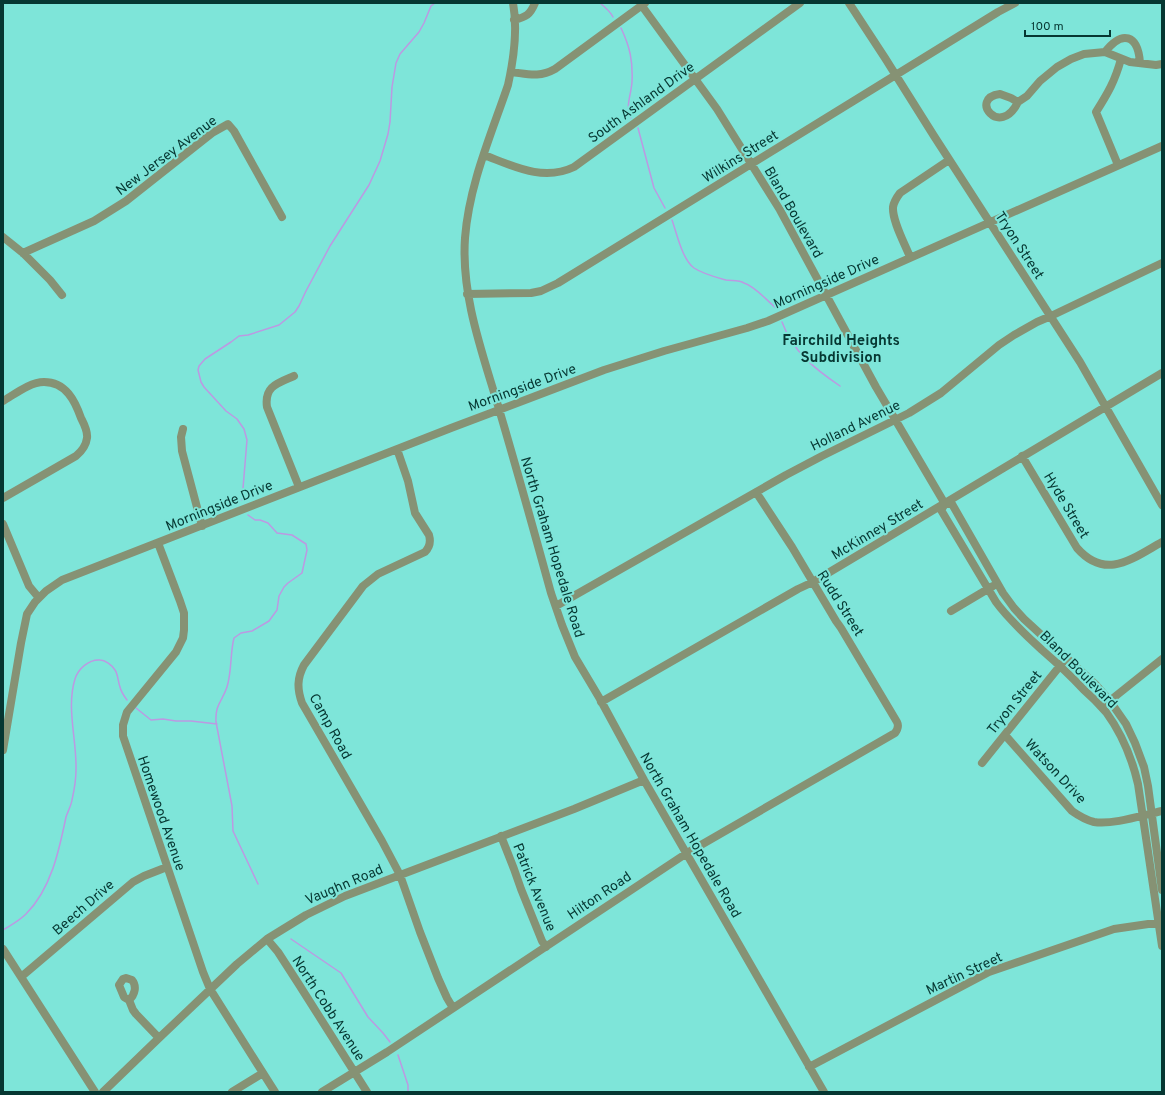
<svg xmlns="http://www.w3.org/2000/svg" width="1165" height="1095" font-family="Overpass,sans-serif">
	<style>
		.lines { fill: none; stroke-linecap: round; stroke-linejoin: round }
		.stream { stroke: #bc99e2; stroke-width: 1.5 }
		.minor { stroke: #869274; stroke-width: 8 }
		.labels { text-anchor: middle; stroke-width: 4; stroke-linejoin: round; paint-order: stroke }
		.street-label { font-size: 14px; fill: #063732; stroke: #7ee5d9 }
		.neighbourhood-label { font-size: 15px; font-weight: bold; fill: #063732; stroke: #7ee5d9 }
	</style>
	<rect width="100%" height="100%" fill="#7ee5d9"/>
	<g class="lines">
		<path class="stream" d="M600 3C605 7 610 11 613 17
			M621 28C630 47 633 61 632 82 631 96 625 106 631 118
			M638 128 654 188 665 208
			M672 220C677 234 682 259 694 268 703 274 715 277 726 280 732 281 739 280 744 283 756 287 766 300 776 308
			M782 322C793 352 815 369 840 386
			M242 500 247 440 244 429 237 419 226 411 204 387 201 382 198 370 199 366 205 359 231 342 239 336 248 335 279 325 295 312 299 306 306 291 330 246 369 185 380 161 388 134 390 122 392 87 396 63 400 54 419 32 424 23 431 6 435 3
			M248 515 255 520H260L268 523 277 533 292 535 306 544 307 550 302 573 288 583 284 587 279 596 277 610 269 621 252 631 241 633 234 638C230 653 232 671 227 687 222 702 215 704 216 722L232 806 233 831 258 884
			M136 708 151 720 163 719 176 721H191L217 724
			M3 930C11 925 19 921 26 914 51 889 59 851 66 817 68 811 71 806 72 800 74 791 76 780 76 770 77 740 66 708 75 679 78 669 89 659 100 660 105 660 112 665 115 670 118 674 118 682 120 687 121 692 124 696 127 700
			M291 939 341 973 368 1017 383 1033 390 1042
			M398 1055 408 1085V1092"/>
		<path class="minor" d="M513 3C518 30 514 58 508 85 491 135 469 185 465 238 461 297 483 354 499 409 517 470 534 531 551 593L562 625 575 657 600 699 644 780 824 1092
			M849 3 885 58 934 136 1080 362 1162 505
			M642 6 717 109 780 210 876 387 945 504
			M514 20C526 17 530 15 535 3
			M1105 52C1122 30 1138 34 1140 63
			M511 72C528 74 539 78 555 69L645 3
			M1000 94 1011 98 1018 102C1000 139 968 98 1000 94Z
			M1018 102 1027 96 1040 81 1057 67 1071 59 1084 54 1105 52 1130 62 1156 65 1162 64
			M484 155C513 166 543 182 574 167L800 3
			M1118 165 1096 112C1108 93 1115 81 1121 59
			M3 237 23 253 50 280 62 295
			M23 253 94 221 126 201 212 133 228 124 234 131 282 217
			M910 257C905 244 892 221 893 207 894 201 897 197 900 193L949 160
			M467 294 531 293 541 291 558 283 998 12 1015 3
			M294 376C278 383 264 386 267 407L299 487
			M3 401C15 394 30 382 44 382 66 382 75 401 81 418 84 424 88 431 87 438 86 446 82 451 76 456L3 498
			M183 429 181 437 182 451 202 526
			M397 449 408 481 415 513 429 535C431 542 430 547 425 552L378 574 363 586 304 665C297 678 297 689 302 703L382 841 400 875 420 932 438 978 447 998 453 1008
			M1022 456 1077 548C1106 581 1133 558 1162 542
			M945 504 941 510 996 602C1009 620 1026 635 1042 650 1057 663 1071 676 1084 690 1092 697 1099 704 1106 712 1122 734 1132 758 1138 784L1162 946
			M945 504H952L1003 593 1014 608 1024 619 1095 684 1110 701 1126 724 1135 743 1144 767 1148 786 1162 890
			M3 524 29 586 39 598
			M158 543 180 601 184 613V630L183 638 176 652 127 712 123 725V736L203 972 210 989 275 1092
			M556 606 786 475 822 456 909 413 941 393 999 345 1014 335 1037 322 1051 316 1162 263
			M951 611 993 586
			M601 702 798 589 813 582 885 539 1162 373
			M1107 703 1162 659
			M1005 735 1072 811C1079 816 1086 820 1094 822 1113 825 1143 815 1162 811
			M3 750 21 643 27 614 35 602 46 591 62 580 451 428 554 389 604 370 664 351 747 328 768 321 1162 146
			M982 763 1063 662
			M501 836 514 869 521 889 542 941 546 947
			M267 939 278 952 298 983 367 1092
			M3 949 95 1092
			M21 977 133 882 144 876 167 867
			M126 978 132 980C137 986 135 995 129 1000L124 997 119 985 123 979Z
			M129 1000 133 1010 136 1014 159 1038
			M809 1067 989 972 1114 929 1162 922
			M103 1092 159 1038 237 964 267 939 306 915 345 896 574 809 644 780
			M232 1092 263 1073
			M322 1092 387 1052 687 853 895 733C898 729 899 726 897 722L841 628 836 621 792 547 756 492"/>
	</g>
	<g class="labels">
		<g class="street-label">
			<text transform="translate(641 102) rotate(-36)" y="5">South Ashland Drive</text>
			<text transform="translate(166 155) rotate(-37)" y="5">New Jersey Avenue</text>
			<text transform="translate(740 156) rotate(-32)" y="5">Wilkins Street</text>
			<text transform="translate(794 212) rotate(60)" y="5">Bland Boulevard</text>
			<text transform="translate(1020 245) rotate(57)" y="5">Tryon Street</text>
			<text transform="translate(826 281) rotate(-24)" y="5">Morningside Drive</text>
			<text transform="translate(522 387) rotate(-20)" y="5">Morningside Drive</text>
			<text transform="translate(855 425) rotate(-26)" y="5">Holland Avenue</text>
			<text transform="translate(219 505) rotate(-22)" y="5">Morningside Drive</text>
			<text transform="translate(1067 505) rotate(59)" y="5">Hyde Street</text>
			<text transform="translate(877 529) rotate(-31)" y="5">McKinney Street</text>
			<text transform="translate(553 547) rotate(73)" y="5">North Graham Hopedale Road</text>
			<text transform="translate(841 603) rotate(58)" y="5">Rudd Street</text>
			<text transform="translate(1079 669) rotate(45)" y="5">Bland Boulevard</text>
			<text transform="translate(1014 702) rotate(-51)" y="5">Tryon Street</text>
			<text transform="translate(331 726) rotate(61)" y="5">Camp Road</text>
			<text transform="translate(1056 771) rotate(47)" y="5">Watson Drive</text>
			<text transform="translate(162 813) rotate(71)" y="5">Homewood Avenue</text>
			<text transform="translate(691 835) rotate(60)" y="5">North Graham Hopedale Road</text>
			<text transform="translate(344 884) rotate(-23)" y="5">Vaughn Road</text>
			<text transform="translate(535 887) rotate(68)" y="5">Patrick Avenue</text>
			<text transform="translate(599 895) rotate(-34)" y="5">Hilton Road</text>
			<text transform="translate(83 907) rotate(-41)" y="5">Beech Drive</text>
			<text transform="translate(964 973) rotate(-25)" y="5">Martin Street</text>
			<text transform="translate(329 1008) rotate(57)" y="5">North Cobb Avenue</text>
		</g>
		<g class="neighbourhood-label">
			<text x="841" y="345">Fairchild Heights<tspan x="841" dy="17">Subdivision</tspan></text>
		</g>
	</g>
	<rect width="1165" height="1095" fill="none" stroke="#063732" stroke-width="8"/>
	<path d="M1025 30v6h85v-6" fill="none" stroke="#063732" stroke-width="2"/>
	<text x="1031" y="30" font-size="12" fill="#063732" stroke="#7ee5d9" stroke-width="3" paint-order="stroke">100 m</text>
</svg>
